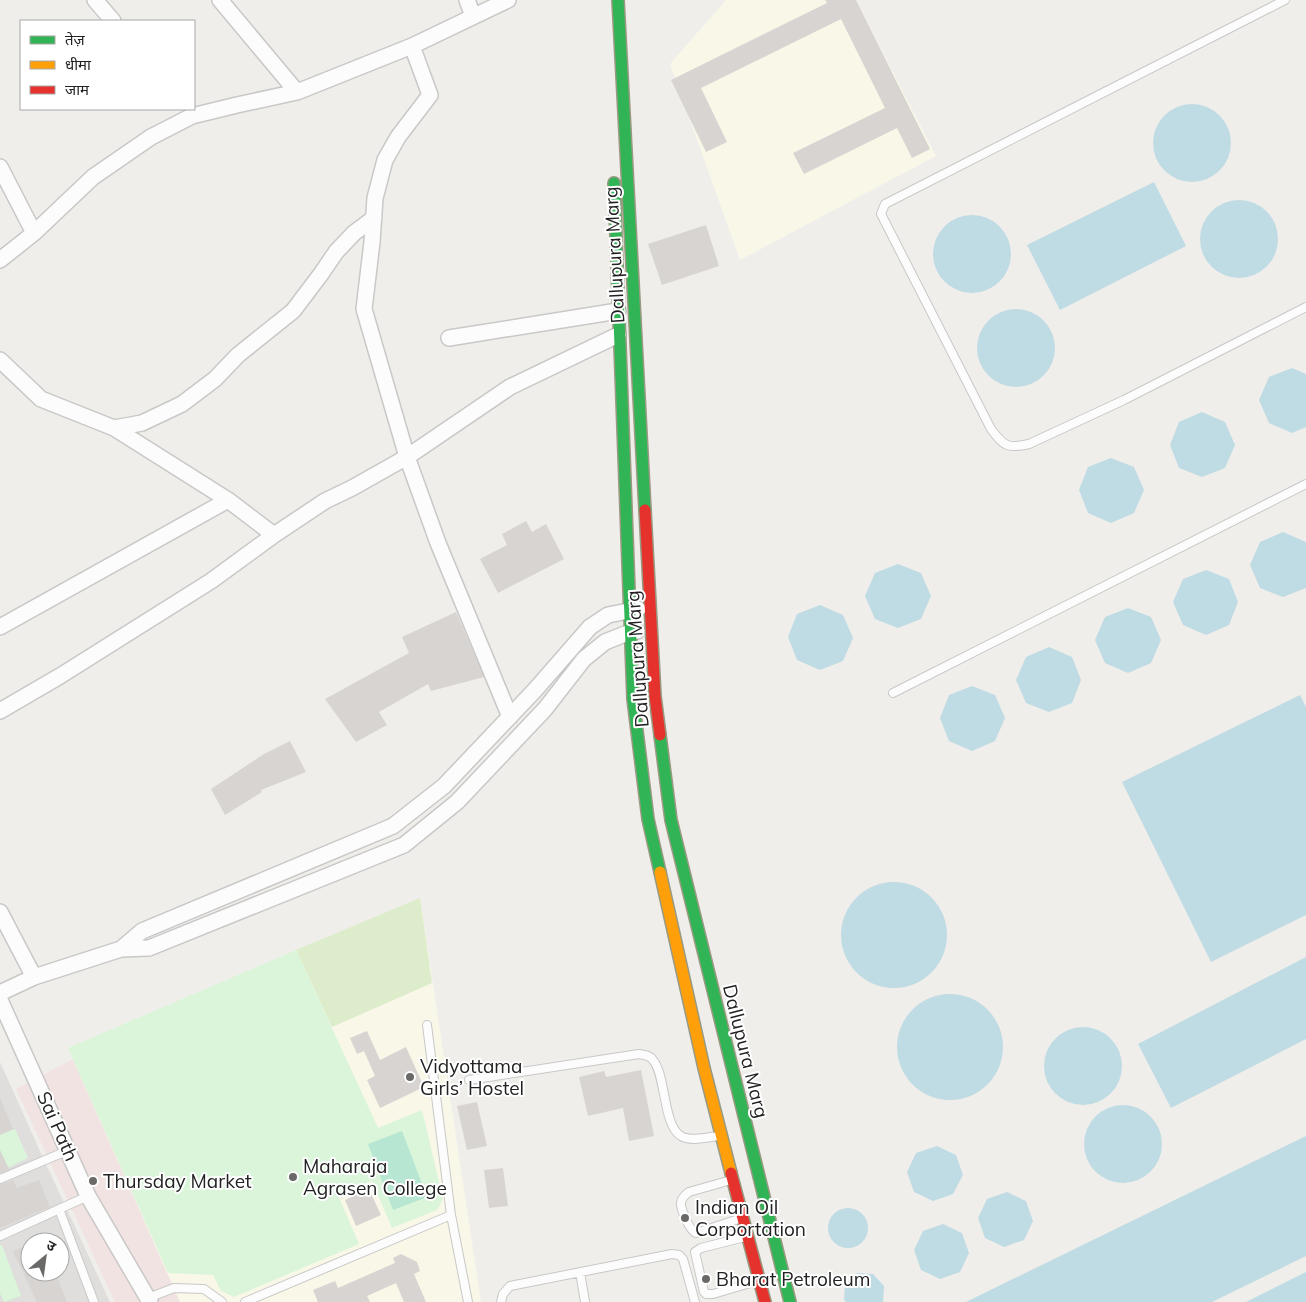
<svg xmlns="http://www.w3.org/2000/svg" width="1306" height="1302" font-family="Mulish,'Noto Sans Devanagari',sans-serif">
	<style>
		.residential { fill: #dfdedc; fill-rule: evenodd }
		.commercial { fill: #f1e3e1 }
		.education { fill: #f8f7e8 }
		.grass { fill: #ddeccb }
		.park { fill: #daf5da }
		.pitch { fill: #b7e6d2 }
		.water { fill: #bfdbe3 }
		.building { fill: #d7d4d2 }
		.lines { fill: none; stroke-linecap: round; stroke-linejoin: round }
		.lane-casing { stroke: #c9c8c7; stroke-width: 10 }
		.street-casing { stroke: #c9c8c7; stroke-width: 18 }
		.fast-casing { stroke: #999a82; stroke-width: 14 }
		.slow-casing { stroke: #999a82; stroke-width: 14 }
		.jam-casing { stroke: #999a82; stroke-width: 14 }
		.lane { stroke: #fdfcfc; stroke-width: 8 }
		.street { stroke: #fdfcfc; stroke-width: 15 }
		.fast { stroke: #30b455; stroke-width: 11 }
		.slow { stroke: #ff9f0a; stroke-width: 11 }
		.jam { stroke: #e5322d; stroke-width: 11 }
		.poi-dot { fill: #6a6968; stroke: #fff; stroke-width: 2 }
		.labels { text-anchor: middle; stroke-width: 4; stroke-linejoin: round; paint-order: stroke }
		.street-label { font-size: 19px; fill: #222; stroke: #fff }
		.poi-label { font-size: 19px; fill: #222; stroke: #fff; text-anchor: start }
	</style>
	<rect width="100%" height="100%" fill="#f0eeeb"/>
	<path class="residential" d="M0 1062 44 1160 110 1302H0ZM30 1242H60V1272H30Z"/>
	<path class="commercial" d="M73 1059 180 1302H115L16 1089Z"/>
	<path class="education" d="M726 0H856L936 156 740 260 670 64Z
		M420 898 481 1302H180L68 1048Z"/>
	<path class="grass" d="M420 898 432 983 332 1027 296 950Z"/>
	<path class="park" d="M296 950 378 1128 422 1110 443 1199 437 1210 392 1228 372 1181 338 1195 359 1244 234 1297 221 1291 213 1275 168 1273 68 1048Z
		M15 1129 28 1158 5 1169 0 1157V1135Z
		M0 1245H2L21 1296 4 1302 0 1293Z"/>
	<path class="pitch" d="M402 1131 427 1197 393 1210 368 1144Z"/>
	<path class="water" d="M1153 143a39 39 0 1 1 78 0a39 39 0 1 1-78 0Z
		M1154 182 1186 246 1060 310 1027 245Z
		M1200 239a39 39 0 1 1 78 0a39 39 0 1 1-78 0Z
		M933 254a39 39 0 1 1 78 0a39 39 0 1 1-78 0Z
		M977 348a39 39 0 1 1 78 0a39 39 0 1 1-78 0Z
		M1292 368 1306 374V427L1292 433 1269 423 1259 400 1269 377Z
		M1202 412 1225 422 1235 445 1225 468 1202 477 1179 468 1170 445 1179 422Z
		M1111 458 1134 467 1144 490 1134 513 1111 523 1088 513 1079 490 1088 467Z
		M1283 532 1306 542V588L1283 597 1260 588 1250 565 1260 542Z
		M898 564 921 573 931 596 921 619 898 628 875 619 865 596 875 573Z
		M1206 570 1229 579 1238 602 1229 625 1206 635 1183 625 1173 602 1183 579Z
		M820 605 843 615 853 638 843 661 820 670 797 660 788 637 797 614Z
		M1128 608 1151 617 1161 640 1151 663 1128 673 1105 663 1095 640 1105 617Z
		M1049 647 1072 657 1081 680 1072 703 1049 712 1026 703 1016 680 1026 657Z
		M972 686 995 695 1005 718 995 741 972 751 949 741 940 718 949 695Z
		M1300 695 1306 707V915L1211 962 1122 782Z
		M841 935a53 53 0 1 1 106 0a53 53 0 1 1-106 0Z
		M1306 957V1039L1171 1108 1138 1044Z
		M897 1047a53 53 0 1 1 106 0a53 53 0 1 1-106 0Z
		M1044 1066a39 39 0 1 1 78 0a39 39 0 1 1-78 0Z
		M1084 1144a39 39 0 1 1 78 0a39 39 0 1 1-78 0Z
		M1306 1136V1256L1212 1302H966Z
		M937 1146 956 1155 963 1175 953 1194 933 1201 914 1192 907 1172 916 1153Z
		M1007 1192 1026 1201 1033 1221 1024 1240 1004 1247 985 1238 978 1218 987 1199Z
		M828 1228a20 20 0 1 1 40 0a20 20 0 1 1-40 0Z
		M943 1224 962 1233 969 1253 960 1272 940 1279 921 1270 914 1250 923 1231Z
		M1306 1272V1302H1246Z
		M857 1273 873 1274 884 1286 883 1302H846L844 1300 845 1284Z"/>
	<path class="building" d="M825 0H856L930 149 912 158 897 128 804 174 793 153 885 108 841 19 701 88 727 142 706 152 671 80 827 3Z
		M706 225 719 266 662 285 648 244Z
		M526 521 532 532 546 524 564 559 498 593 480 559 507 545 502 534Z
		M456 612 484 677 431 691 428 684 379 712 387 725 356 742 325 699 409 653 402 637Z
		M290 741 306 772 261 790 262 792 225 815 211 789 264 754Z
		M367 1031 380 1060 406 1047 424 1087 380 1108 367 1080 375 1076 364 1051 357 1054 350 1038Z
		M641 1070 654 1136 629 1141 623 1108 588 1116 579 1077 604 1071 606 1077Z
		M0 1098 13 1129 0 1135Z
		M477 1102 487 1146 467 1150 457 1106Z
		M0 1150 9 1169 0 1173Z
		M503 1168 508 1206 489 1208 484 1170Z
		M13 1180 17 1188 39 1180 50 1207 0 1228V1185Z
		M369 1189 381 1215 356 1226 345 1200Z
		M30 1244V1272H55L67 1302H37L13 1251Z
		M401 1254 417 1262 420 1271 414 1274 426 1302H404L396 1283 367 1296 370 1302H318L313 1290 335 1281 338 1288 395 1263 393 1258Z"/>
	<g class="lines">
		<g class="lane-casing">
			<path id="lane" d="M1285 0 885 204 881 214 991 429C1004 446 1007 449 1029 444L1124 400 1306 307
				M893 693 1306 484
				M427 1025 451 1215 468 1302
				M469 1080 639 1054C644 1055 650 1055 653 1060 666 1075 663 1126 681 1136 690 1142 709 1137 719 1136
				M0 1179 69 1150
				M731 1180 689 1192C685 1195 682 1198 681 1202 680 1209 690 1231 696 1233L742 1218
				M59 1209 94 1302
				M0 1236 88 1196
				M745 1237 701 1248 695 1252 704 1292 706 1294H713L757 1281
				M580 1272 585 1302
				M148 1298 174 1288 204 1289 222 1302
				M245 1302 451 1215
				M501 1302 503 1294 510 1286 672 1254 679 1255 683 1259 695 1302"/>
		</g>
		<g class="street-casing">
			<path id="street" d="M95 0 113 21
				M220 0 297 92
				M467 0 473 16
				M412 46 430 95 398 137 385 160 375 198 372 242 364 309 407 457 438 543 510 717
				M0 167 34 233
				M0 260 34 233 93 177 151 137 192 116 237 105 297 92 412 46 508 0
				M449 338 618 311
				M0 360 41 399 114 428 228 500 274 535 325 501 352 488 407 457 510 387 618 335
				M114 428 142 423 182 404 215 379 238 355 293 311 321 274 336 252 354 233 374 218
				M0 627 228 500
				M0 711 60 676 211 581 274 535
				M0 912 34 977
				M121 949 142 931 393 826 444 786 535 690 590 627 608 615 638 609
				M0 993 34 977 121 949 149 948 404 845 457 802 545 709 584 659 605 642 630 632 637 631
				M0 1000 88 1196 150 1302"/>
		</g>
		<g class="fast-casing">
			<path id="fast" d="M618 0 645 510
				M614 183 633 699 648 819 660 872
				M660 735 671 820 790 1302"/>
		</g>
		<g class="slow-casing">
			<path id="slow" d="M660 872 704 1068 731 1173"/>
		</g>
		<g class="jam-casing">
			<path id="jam" d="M645 510 655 696 660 735
				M731 1173 765 1302"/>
		</g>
		<use href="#lane" class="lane"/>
		<use href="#street" class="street"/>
		<use href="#fast" class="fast"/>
		<use href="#slow" class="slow"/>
		<use href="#jam" class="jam"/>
	</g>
	<g class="poi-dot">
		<circle cx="410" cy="1077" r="5"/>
		<circle cx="293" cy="1177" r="5"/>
		<circle cx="93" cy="1181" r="5"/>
		<circle cx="685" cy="1218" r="5"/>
		<circle cx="706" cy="1279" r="5"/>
	</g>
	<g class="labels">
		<g class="street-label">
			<text transform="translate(614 255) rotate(-93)" y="7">Dallupura Marg</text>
			<text transform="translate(637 659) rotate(-94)" y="7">Dallupura Marg</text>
			<text transform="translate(746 1051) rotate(76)" y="7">Dallupura Marg</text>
			<text transform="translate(58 1126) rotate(66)" y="7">Sai Path</text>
		</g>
		<g class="poi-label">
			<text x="420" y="1073">Vidyottama<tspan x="420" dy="22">Girls’ Hostel</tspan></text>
			<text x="303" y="1173">Maharaja<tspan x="303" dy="22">Agrasen College</tspan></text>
			<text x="103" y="1188">Thursday Market</text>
			<text x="695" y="1214">Indian Oil<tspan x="695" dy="22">Corportation</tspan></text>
			<text x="716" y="1286">Bharat Petroleum</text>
		</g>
	</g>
	<rect x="20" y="20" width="175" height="90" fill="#ffffff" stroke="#a7a7a7"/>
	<rect x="30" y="36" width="25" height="8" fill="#30b455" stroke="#a7a7a7"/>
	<text x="65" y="45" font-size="15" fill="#222222">तेज़</text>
	<rect x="30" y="61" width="25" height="8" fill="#ff9f0a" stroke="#a7a7a7"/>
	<text x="65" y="70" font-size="15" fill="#222222">धीमा</text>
	<rect x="30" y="86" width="25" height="8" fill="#e5322d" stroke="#a7a7a7"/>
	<text x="65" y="95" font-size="15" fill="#222222">जाम</text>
	<g transform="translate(45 1257) rotate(29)"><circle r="24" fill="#ffffff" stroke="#a7a7a7"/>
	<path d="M0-4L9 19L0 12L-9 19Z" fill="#6a6968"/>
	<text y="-8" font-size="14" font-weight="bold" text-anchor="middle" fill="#222222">उ</text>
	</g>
</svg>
